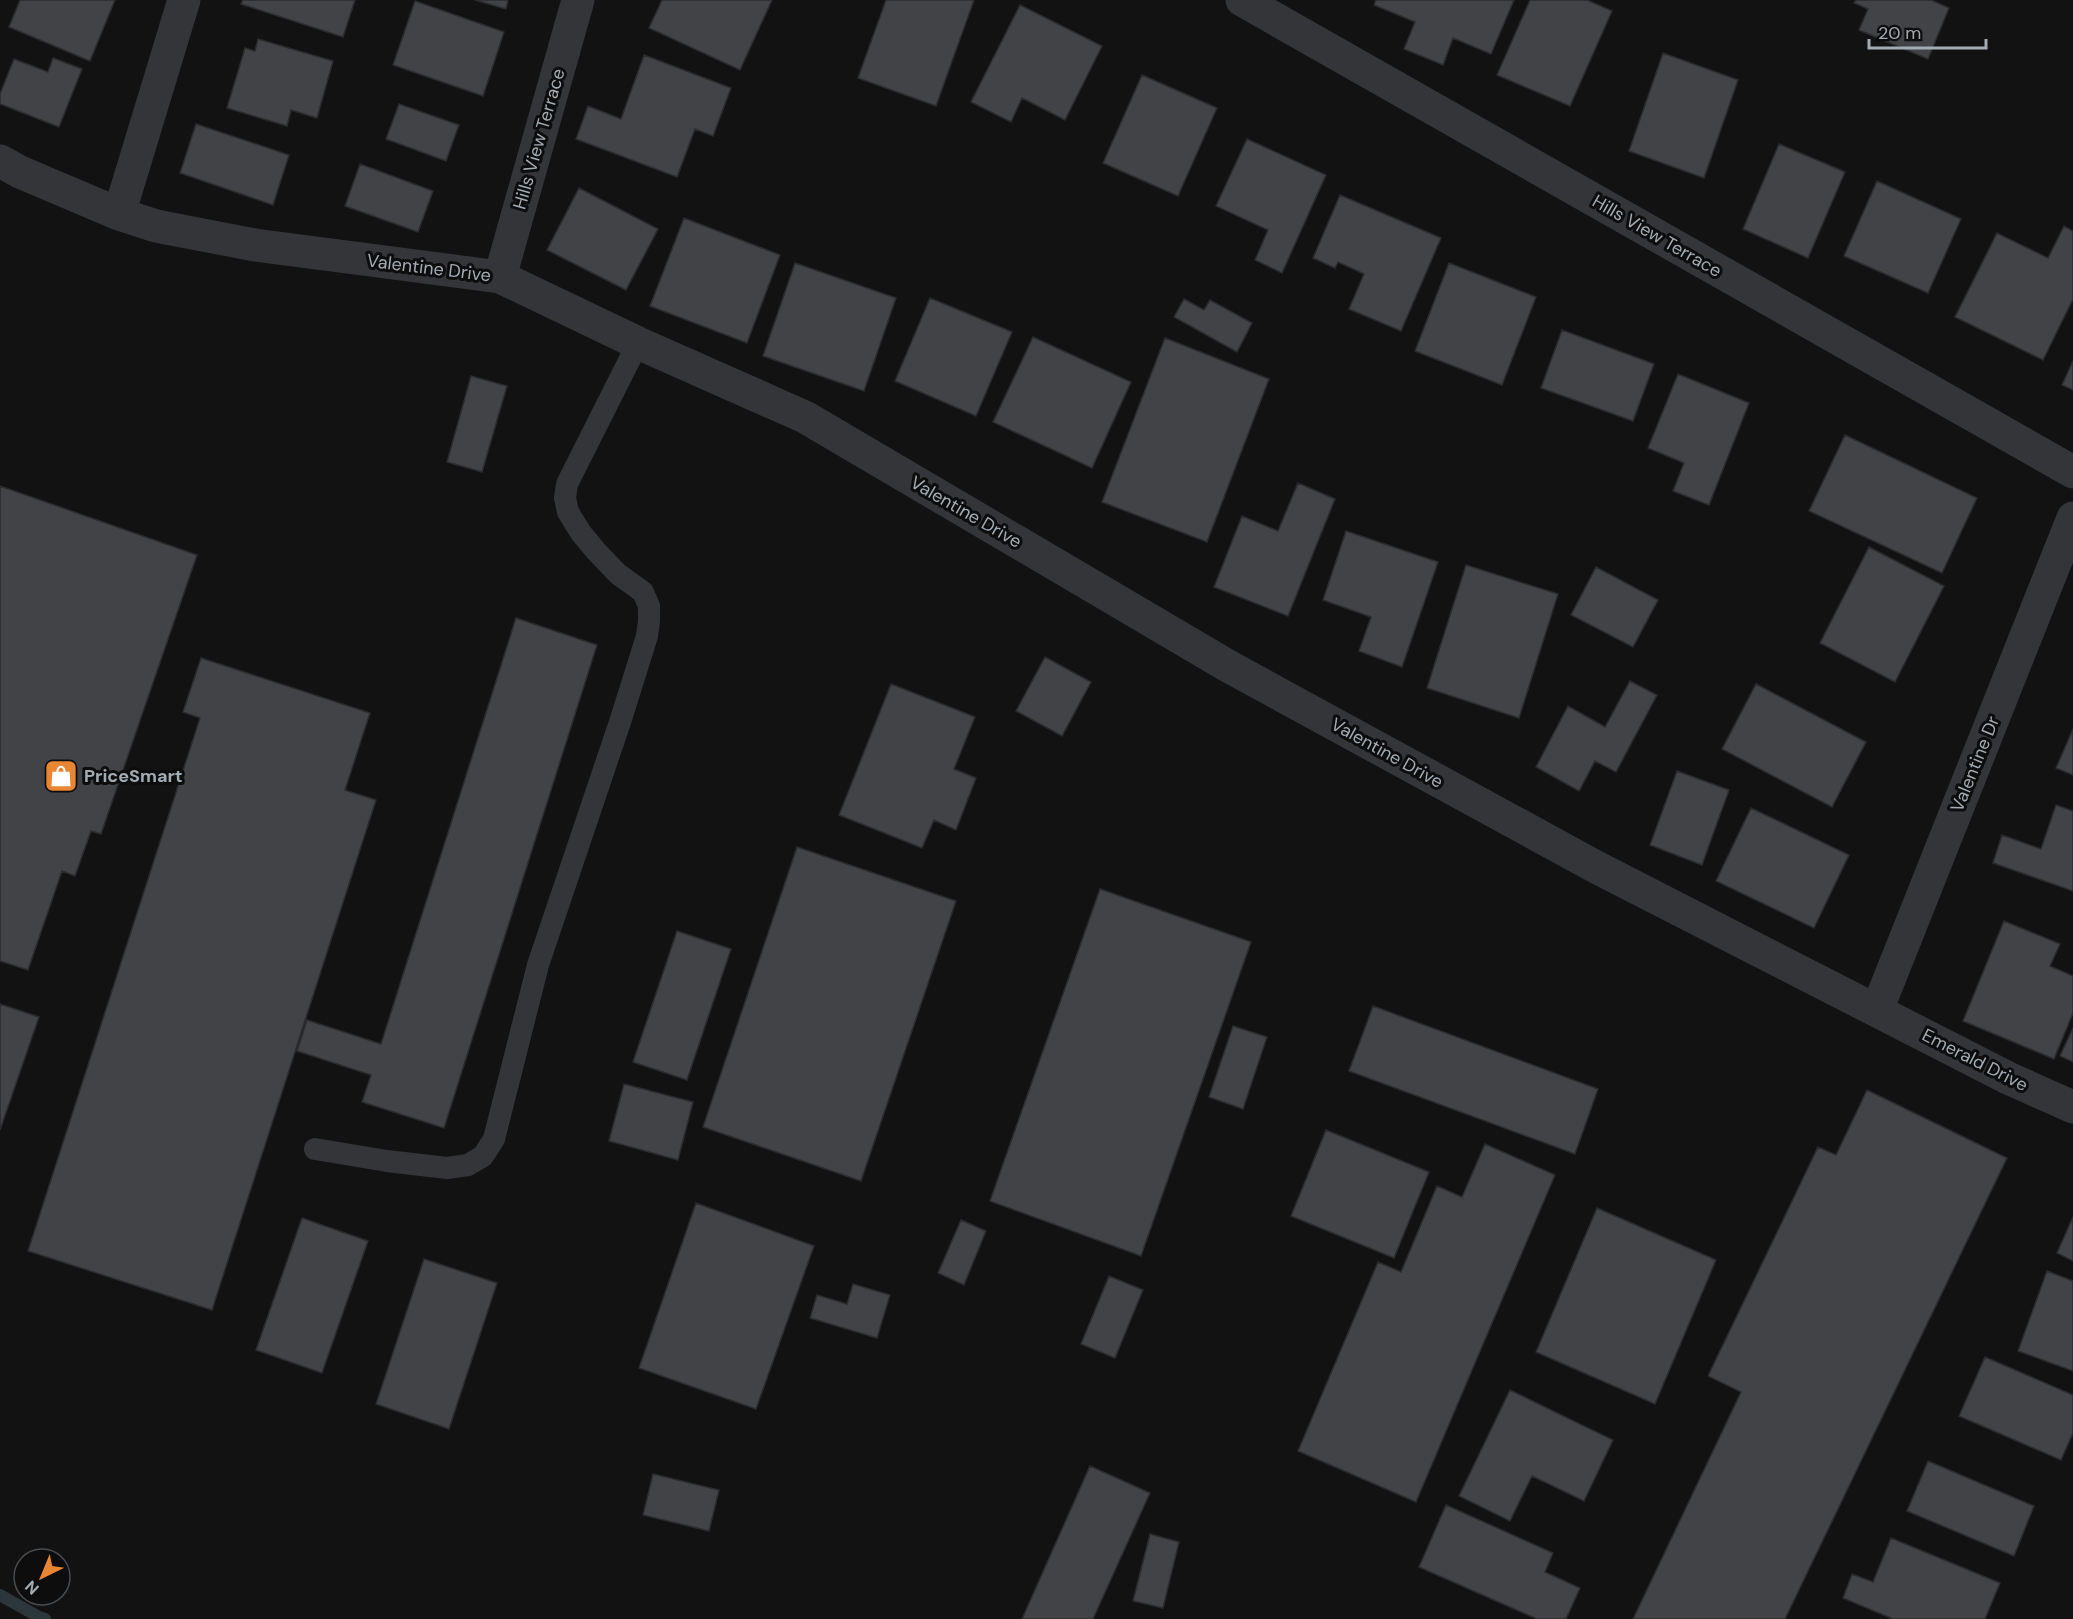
<svg xmlns="http://www.w3.org/2000/svg" width="2073" height="1619" font-family="'DM Sans',sans-serif">
	<style>
		.lines { fill: none; stroke-linecap: round; stroke-linejoin: round }
		.stream { stroke: #2c373b; stroke-width: 12 }
		.building { fill: #414346; stroke: #2c2c2f; stroke-width: 1.5 }
		.service { stroke: #333538; stroke-width: 22 }
		.minor { stroke: #333538; stroke-width: 33 }
		.labels { text-anchor: middle; stroke-width: 6; stroke-linejoin: round; paint-order: stroke }
		.street-label { font-size: 18px; fill: #a4acb3; stroke: #0d0d0e }
		.poi-label { font-size: 18px; font-weight: bold; fill: #a4acb3; stroke: #0d0d0e; text-anchor: start }
	</style>
	<rect width="100%" height="100%" fill="#121213"/>
	<g class="lines">
		<path class="stream" d="M0 1595 39 1617 45 1619"/>
	</g>
	<path class="building" d="M20 0H115L90 61 9 27Z
		M243 0H355L343 37 241 4Z
		M475 0H508L506 9Z
		M662 0H772L740 70 649 28Z
		M886 0H974L936 106 858 78Z
		M1376 0H1514L1491 54 1453 38 1443 65 1404 49 1415 22 1374 5Z
		M1530 0H1587L1612 11 1570 106 1497 75Z
		M1856 0H1931L1949 8 1928 59 1859 30 1868 9 1854 3Z
		M415 1 504 32 483 96 393 65Z
		M1020 5 1102 46 1065 120 1022 98 1011 122 971 102Z
		M258 39 333 61 317 118 291 110 287 126 227 108 245 48 255 51Z
		M1663 53 1738 80 1704 178 1629 151Z
		M644 55 731 88 713 136 695 129 677 177 576 139 588 106 621 119Z
		M53 58 82 69 59 127 0 104V94L14 59 48 72Z
		M1142 75 1217 108 1178 196 1103 163Z
		M399 104 459 125 446 161 386 139Z
		M196 124 289 155 273 205 180 173Z
		M1247 139 1326 175 1282 273 1255 260 1268 230 1216 206Z
		M1779 144 1845 172 1808 258 1743 229Z
		M360 164 433 191 418 232 345 206Z
		M1877 181 1961 219 1928 293 1844 256Z
		M579 188 658 229 626 290 547 250Z
		M1340 195 1441 238 1401 331 1349 309 1364 274 1338 262 1335 268 1313 258Z
		M684 218 780 255 747 343 650 306Z
		M2064 226 2073 231V299L2043 360 1955 317 1997 233 2048 258Z
		M795 263 896 298 864 391 763 356Z
		M1449 263 1536 297 1502 385 1415 351Z
		M930 298 1012 332 976 416 895 381Z
		M1184 299 1204 310 1210 300 1252 323 1237 352 1174 317Z
		M1562 330 1654 364 1633 421 1541 388Z
		M1033 337 1131 382 1092 468 993 422Z
		M1165 338 1269 379 1207 542 1102 502Z
		M2073 361V390L2062 385Z
		M1678 374 1749 403 1709 505 1673 491 1684 463 1648 448Z
		M471 376 507 386 482 472 447 462Z
		M1845 435 1977 498 1942 573 1809 511Z
		M1298 483 1335 499 1288 616 1214 587 1242 516 1278 531Z
		M0 486 197 555 101 834 91 831 75 876 62 871 28 970 0 961Z
		M1346 531 1438 562 1402 667 1359 651 1371 617 1323 600Z
		M1869 547 1944 586 1895 682 1820 643Z
		M1466 565 1558 594 1519 718 1427 688Z
		M1596 567 1658 600 1633 647 1571 615Z
		M516 618 597 645 444 1128 362 1102 371 1075 297 1051 307 1020 381 1044Z
		M1045 657 1091 682 1062 736 1016 711Z
		M201 658 370 713 345 790 376 800 212 1310 28 1251 200 718 183 712Z
		M1630 681 1657 695 1616 772 1595 761 1579 791 1536 767 1568 706 1605 727Z
		M891 684 975 717 954 769 976 778 956 830 934 820 922 848 839 815Z
		M1756 684 1866 742 1832 807 1722 749Z
		M2073 729V775L2056 768Z
		M1677 771 1729 790 1702 865 1650 845Z
		M2056 805 2073 811V891L1993 863 2002 835 2041 849Z
		M1751 808 1849 855 1814 928 1716 881Z
		M797 847 956 901 861 1181 703 1127Z
		M1100 889 1251 942 1141 1256 990 1201Z
		M2004 921 2060 944 2050 966 2073 976V1013L2054 1059 1963 1021Z
		M677 931 731 949 687 1080 633 1062Z
		M0 1004 39 1017 0 1130Z
		M1373 1006 1598 1089 1575 1154 1349 1071Z
		M1233 1026 1267 1037 1243 1109 1209 1097Z
		M2073 1028V1062L2060 1056Z
		M624 1084 693 1102 678 1160 609 1141Z
		M1867 1090 2007 1158 1785 1619H1633L1741 1392 1708 1376 1818 1147 1836 1155Z
		M1326 1130 1429 1172 1394 1258 1291 1216Z
		M1485 1144 1555 1175 1416 1502 1298 1451 1378 1262 1401 1272 1437 1186 1462 1197Z
		M696 1203 814 1246 756 1409 639 1368Z
		M1597 1208 1716 1260 1655 1404 1536 1352Z
		M2073 1217V1261L2057 1253Z
		M302 1218 368 1241 322 1373 256 1350Z
		M961 1220 986 1231 964 1285 938 1273Z
		M424 1259 497 1283 449 1429 376 1404Z
		M2047 1271 2073 1281V1371L2018 1351Z
		M1109 1276 1143 1290 1115 1358 1081 1344Z
		M853 1284 890 1295 877 1338 810 1318 817 1295 847 1304Z
		M1985 1357 2073 1395V1433L2061 1460 1959 1416Z
		M1510 1390 1613 1440 1584 1501 1532 1476 1510 1521 1459 1496Z
		M1928 1461 2034 1506 2014 1556 1907 1511Z
		M1090 1466 1150 1493 1093 1619H1022Z
		M653 1474 719 1490 709 1531 643 1515Z
		M1446 1505 1553 1553 1545 1572 1580 1588 1566 1619H1537L1419 1567Z
		M1150 1534 1179 1542 1163 1608 1133 1601Z
		M1891 1538 2000 1583 1985 1619H1893L1843 1598 1852 1574 1873 1582Z"/>
	<g class="lines">
		<path class="service" d="M315 1149 387 1161 447 1168 468 1165 483 1156 494 1139 538 965 621 719 647 636 649 621V606L643 592 618 574 596 551 581 533 568 512 565 498 567 484 638 343"/>
		<path class="minor" d="M1242 0 2073 472
			M0 161 20 172 119 214 156 226 255 245 500 277 638 343 805 417 1228 666 1596 867 2008 1078 2073 1107
			M119 214 184 0
			M500 277 578 0
			M1877 1010 2073 518"/>
	</g>
	<defs>
		<g id="shop-square" transform="scale(1.725)"><rect x="-9" y="-9" width="18" height="18" rx="4" fill="#e98634" stroke="#0d0d0e"/><path d="M-5-2.5h2.3a2.7 3.5 0 0 1 5.4 0H5L5.5 6h-11ZM-1.5-2.5h3a1.5 2.3 0 0 0-3 0Z" fill="#fff"/></g>
	</defs>
	<g fill-rule="evenodd">
		<use href="#shop-square" x="61" y="776"/>
	</g>
	<g class="labels">
		<g class="street-label">
			<text transform="translate(539 139) rotate(-74)" y="6">Hills View Terrace</text>
			<text transform="translate(1657 236) rotate(30)" y="6">Hills View Terrace</text>
			<text transform="translate(429 268) rotate(7)" y="6">Valentine Drive</text>
			<text transform="translate(966 512) rotate(30)" y="6">Valentine Drive</text>
			<text transform="translate(1387 753) rotate(29)" y="6">Valentine Drive</text>
			<text transform="translate(1975 764) rotate(-68)" y="6">Valentine Dr</text>
			<text transform="translate(1975 1060) rotate(27)" y="6">Emerald Drive</text>
		</g>
		<g class="poi-label">
			<text x="84" y="782">PriceSmart</text>
		</g>
	</g>
	<g transform="translate(42 1577) rotate(223)"><circle r="28" fill="#0d0d0e" stroke="#494d50" stroke-width="1.5"/>
	<path d="M0-4.5L10 22L0 15L-10 22Z" fill="#e98634"/>
	<text y="-9" font-size="16" font-weight="bold" text-anchor="middle" fill="#a4acb3">N</text>
	</g>
	<path d="M1869 39v9h117v-9" fill="none" stroke="#a4acb3" stroke-width="3"/>
	<text x="1878" y="39" font-size="18" fill="#a4acb3" stroke="#0d0d0e" stroke-width="4.5" paint-order="stroke">20 m</text>
</svg>
